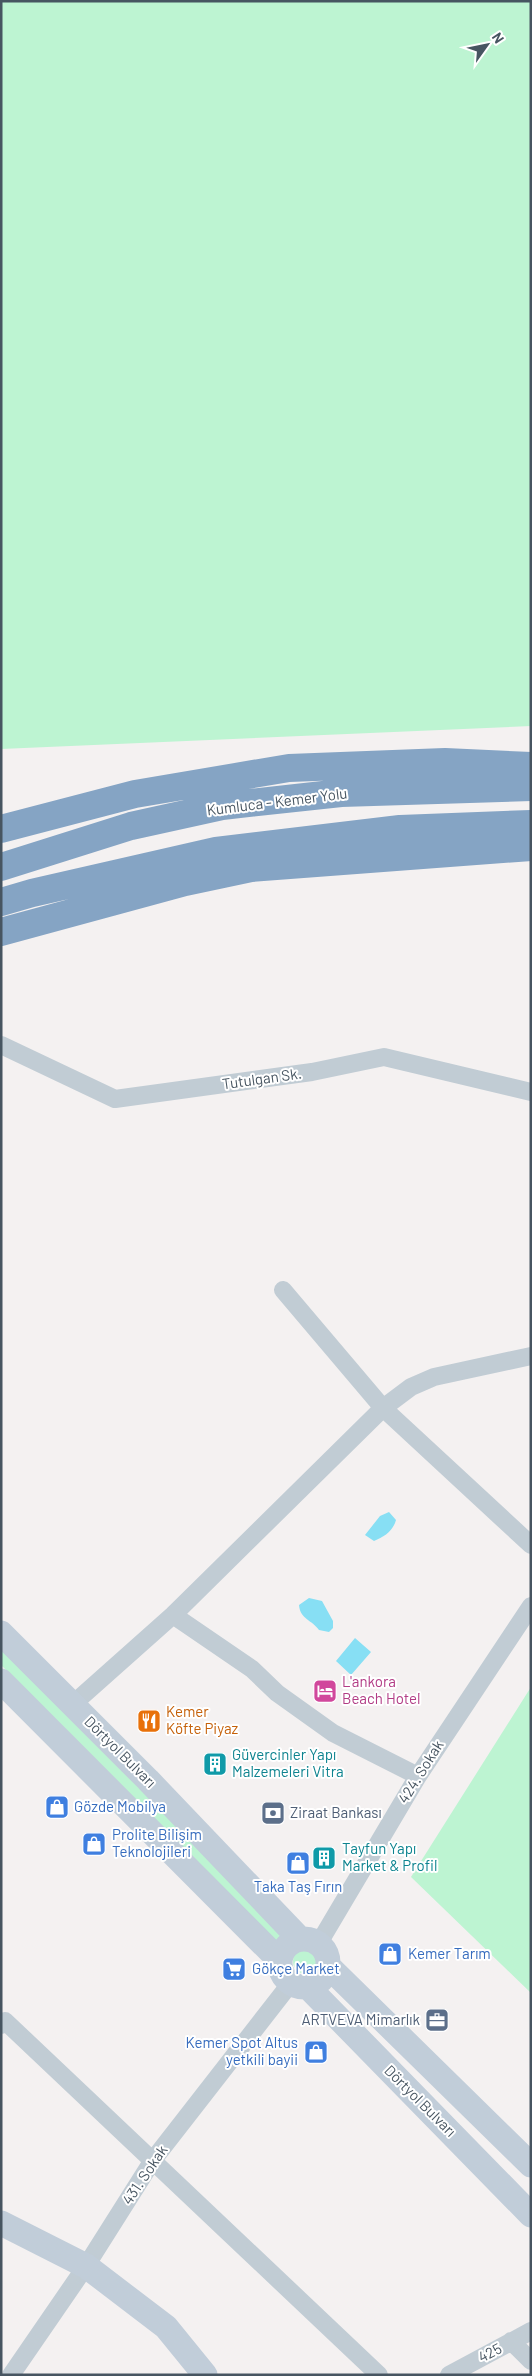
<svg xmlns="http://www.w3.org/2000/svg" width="532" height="2376" font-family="Barlow,sans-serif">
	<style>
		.green { fill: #bdf4d2 }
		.water { fill: #87dff4 }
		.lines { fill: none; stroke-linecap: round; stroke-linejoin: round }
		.street { stroke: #c1ccd4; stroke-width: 18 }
		.secondary { stroke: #c1cdd9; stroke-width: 25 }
		.highway { stroke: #85a4c4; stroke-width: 28 }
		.labels { text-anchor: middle; stroke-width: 4; stroke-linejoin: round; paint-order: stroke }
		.street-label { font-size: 15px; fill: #475561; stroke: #fff }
		.hotel-label { font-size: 15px; fill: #b23c85; stroke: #fff; text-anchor: start }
		.food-label { font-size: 15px; fill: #c56008; stroke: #fff; text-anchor: start }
		.culture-label { font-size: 15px; fill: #0d838f; stroke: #fff; text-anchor: start }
		.shop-label { font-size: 15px; fill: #366cbe; stroke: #fff; text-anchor: start }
		.service-label { font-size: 15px; fill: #4e5e75; stroke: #fff; text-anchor: start }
	</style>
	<rect width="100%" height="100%" fill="#f4f1f1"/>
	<path class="green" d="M1 1H531V726L1 749Z
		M1 1647 289 1933 279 1944 1 1665Z
		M531 1687V1993L411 1877Z
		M293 1961a13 13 0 1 1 26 0a13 13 0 1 1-26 0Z"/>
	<path class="water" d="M389 1512 396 1520C393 1531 384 1537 374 1541L365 1535 380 1516Z
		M309 1598 322 1601 333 1621V1628L329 1632 319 1630C312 1620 300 1619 299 1605Z
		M355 1638 371 1652 351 1675 336 1661Z"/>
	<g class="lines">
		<path class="street" d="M1 1045 115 1099 312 1072 384 1057 531 1092
			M283 1290 383 1408 531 1545
			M173 1615 252 1669 277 1693 333 1733 418 1776
			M73 1704 173 1615 383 1408 411 1387 434 1377 531 1356
			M319 1943 418 1776 531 1606
			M1 2025 5 2021 379 2375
			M511 2341 531 2361
			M11 2375 86 2266 153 2160 290 1984
			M449 2375 531 2331"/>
		<path class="secondary" d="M1 1633 148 1780 300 1939
			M1 1681 279 1960
			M280 1963a24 24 0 1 1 48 0a24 24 0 1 1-48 0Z
			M329 1967 531 2165
			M309 1988 531 2215
			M1 2223 86 2266 166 2327 205 2375"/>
		<path class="highway" d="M1 829 135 794 289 768 445 762 531 766
			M1 867 131 826 222 806 341 793 531 787
			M1 902 32 893 216 851 400 829 531 824
			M1 932 185 882 251 868 531 847"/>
	</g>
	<defs>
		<g id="hotel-square" transform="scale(1.25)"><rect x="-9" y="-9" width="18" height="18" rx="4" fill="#d1479c" stroke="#fff"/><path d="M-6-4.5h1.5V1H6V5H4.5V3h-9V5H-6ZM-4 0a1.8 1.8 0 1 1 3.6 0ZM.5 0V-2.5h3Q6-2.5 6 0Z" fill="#fff"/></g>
		<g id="restaurant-square" transform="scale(1.25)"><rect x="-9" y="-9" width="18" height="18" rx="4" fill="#e8710a" stroke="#fff"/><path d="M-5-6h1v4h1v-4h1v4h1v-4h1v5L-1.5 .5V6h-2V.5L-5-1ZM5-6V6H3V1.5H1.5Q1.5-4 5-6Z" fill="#fff"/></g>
		<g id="building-square" transform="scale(1.25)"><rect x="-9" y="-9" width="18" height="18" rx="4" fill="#0f9aa8" stroke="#fff"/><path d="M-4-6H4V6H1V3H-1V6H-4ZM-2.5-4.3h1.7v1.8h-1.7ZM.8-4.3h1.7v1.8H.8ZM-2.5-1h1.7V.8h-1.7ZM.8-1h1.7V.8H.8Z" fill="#fff"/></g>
		<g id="shop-square" transform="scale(1.25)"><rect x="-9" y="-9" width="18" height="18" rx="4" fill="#3f7fe0" stroke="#fff"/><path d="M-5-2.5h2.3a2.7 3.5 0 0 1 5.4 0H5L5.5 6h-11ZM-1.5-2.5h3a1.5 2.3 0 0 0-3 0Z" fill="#fff"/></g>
		<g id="bank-square" transform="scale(1.25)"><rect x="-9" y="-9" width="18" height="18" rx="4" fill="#5c6f8a" stroke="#fff"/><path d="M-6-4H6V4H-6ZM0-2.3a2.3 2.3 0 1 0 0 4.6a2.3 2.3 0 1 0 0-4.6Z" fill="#fff"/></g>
		<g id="supermarket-square" transform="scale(1.25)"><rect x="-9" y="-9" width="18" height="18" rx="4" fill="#3f7fe0" stroke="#fff"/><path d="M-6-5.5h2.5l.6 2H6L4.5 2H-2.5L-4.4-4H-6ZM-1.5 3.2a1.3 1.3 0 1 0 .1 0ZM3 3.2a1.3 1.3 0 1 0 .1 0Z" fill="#fff"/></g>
		<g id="office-square" transform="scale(1.25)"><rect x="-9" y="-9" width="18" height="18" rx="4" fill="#5c6f8a" stroke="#fff"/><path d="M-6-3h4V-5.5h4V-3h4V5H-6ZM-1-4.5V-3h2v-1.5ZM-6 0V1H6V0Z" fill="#fff"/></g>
	</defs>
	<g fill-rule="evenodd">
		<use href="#hotel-square" x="325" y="1691"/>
		<use href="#restaurant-square" x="149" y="1721"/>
		<use href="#building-square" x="215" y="1764"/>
		<use href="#shop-square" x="57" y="1807"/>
		<use href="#bank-square" x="273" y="1813"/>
		<use href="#shop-square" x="94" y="1844"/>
		<use href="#building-square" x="324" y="1858"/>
		<use href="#shop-square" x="298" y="1863"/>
		<use href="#shop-square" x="390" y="1954"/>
		<use href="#supermarket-square" x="234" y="1969"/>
		<use href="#office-square" x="437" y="2020"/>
		<use href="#shop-square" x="316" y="2052"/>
	</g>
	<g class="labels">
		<g class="street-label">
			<text transform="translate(277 802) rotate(-7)" y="5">Kumluca - Kemer Yolu</text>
			<text transform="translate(262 1079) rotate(-8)" y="5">Tutulgan Sk.</text>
			<text transform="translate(120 1752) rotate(45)" y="5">Dörtyol Bulvarı</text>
			<text transform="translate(421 1772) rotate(-58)" y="5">424. Sokak</text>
			<text transform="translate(420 2101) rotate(45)" y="5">Dörtyol Bulvarı</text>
			<text transform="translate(145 2175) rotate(-56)" y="5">431. Sokak</text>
			<text transform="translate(490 2353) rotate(-28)" y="5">425</text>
		</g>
		<g class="hotel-label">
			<text x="342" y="1687">L'ankora<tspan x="342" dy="17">Beach Hotel</tspan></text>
		</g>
		<g class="food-label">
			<text x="166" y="1717">Kemer<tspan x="166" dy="17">Köfte Piyaz</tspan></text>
		</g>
		<g class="culture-label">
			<text x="232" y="1760">Güvercinler Yapı<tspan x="232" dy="17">Malzemeleri Vitra</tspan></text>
			<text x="342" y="1854">Tayfun Yapı<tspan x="342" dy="17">Market &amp; Profil</tspan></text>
		</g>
		<g class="shop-label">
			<text x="74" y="1812">Gözde Mobilya</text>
			<text x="112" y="1840">Prolite Bilişim<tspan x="112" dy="17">Teknolojileri</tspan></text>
			<text x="298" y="1892" text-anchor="middle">Taka Taş Fırın</text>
			<text x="408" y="1959">Kemer Tarım</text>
			<text x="252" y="1974">Gökçe Market</text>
			<text x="298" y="2048" text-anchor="end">Kemer Spot Altus<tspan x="298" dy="17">yetkili bayii</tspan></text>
		</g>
		<g class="service-label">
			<text x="290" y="1818">Ziraat Bankası</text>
			<text x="420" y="2025" text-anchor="end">ARTVEVA Mimarlık</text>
		</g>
	</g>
	<rect width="532" height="2376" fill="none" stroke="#475561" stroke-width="5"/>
	<g transform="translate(487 45) rotate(57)" stroke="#ffffff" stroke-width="4" paint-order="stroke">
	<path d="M0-4L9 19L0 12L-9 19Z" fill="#475561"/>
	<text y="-8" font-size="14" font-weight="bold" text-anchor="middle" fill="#475561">N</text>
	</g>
</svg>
